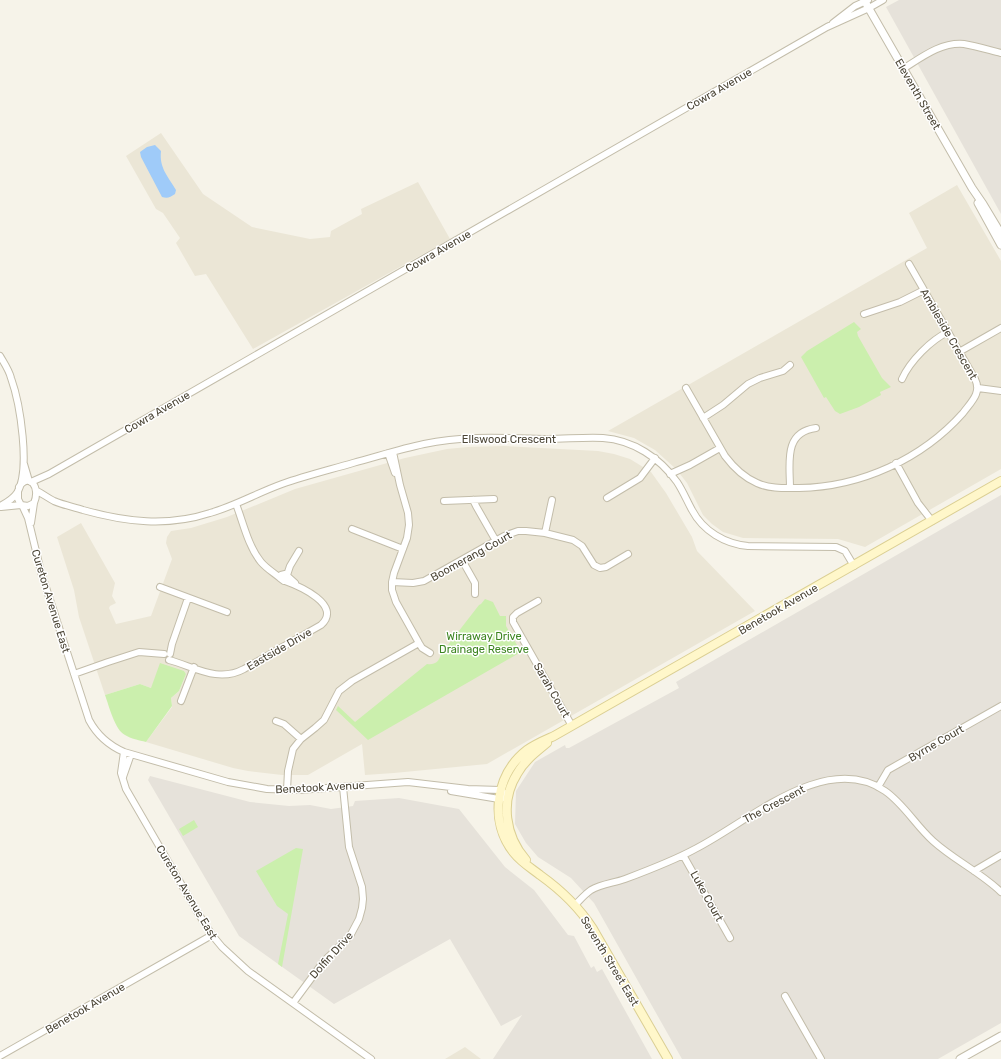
<svg xmlns="http://www.w3.org/2000/svg" width="1001" height="1059" font-family="Rubik,sans-serif">
	<style>
		.residential { fill: #ebe6d6 }
		.industrial { fill: #e6e2da }
		.green { fill: #cbefad }
		.water { fill: #9fcbf9 }
		.lines { fill: none; stroke-linecap: round; stroke-linejoin: round }
		.minor-casing { stroke: #c3bdaa; stroke-width: 8 }
		.tertiary-casing { stroke: #c3bdaa; stroke-width: 9 }
		.secondary-casing { stroke: #dbcf93; stroke-width: 10 }
		.minor { stroke: #fff; stroke-width: 6 }
		.tertiary { stroke: #fff; stroke-width: 7 }
		.secondary { stroke: #fff7ca; stroke-width: 8 }
		.labels { text-anchor: middle; stroke-width: 3; stroke-linejoin: round; paint-order: stroke }
		.street-label { font-size: 11px; fill: #4b4536; stroke: #fff }
		.park-label { font-size: 11px; fill: #3d8521; stroke: #fff }
	</style>
	<rect width="100%" height="100%" fill="#f6f3e9"/>
	<path class="residential" d="M161 133 203 194 252 227 310 239 330 237 331 231 362 214 361 209 418 182 450 239 253 349 206 274 195 276 176 243 180 238 163 213 156 209 126 156Z
		M957 185 1001 261V469L865 547 838 539 743 538 723 532 712 524 703 515 687 483 676 469 655 450 634 438 608 431 927 248 909 213Z
		M504 446 598 451 614 454 630 459 643 467 651 472 666 493 692 537 697 551 755 611 487 764 394 773 365 775 362 744 308 775H282L248 771 233 768 146 742 172 707 171 698 179 691 186 674 184 671 151 688 140 684 105 695 79 617 74 590 57 537 81 523 115 583 112 596 116 603 110 606 109 608 116 624 151 616 172 559 166 543 167 537 171 531 191 528 227 517 295 489 405 458 447 449 468 447Z
		M465 1047 481 1059H445Z"/>
	<path class="industrial" d="M899 0H1001V214L886 7Z
		M1001 495V1023L938 1059H682L594 903 571 878 538 857 526 843 515 824 516 791 535 762 565 745 566 748H569L679 688 676 682Z
		M150 776 250 802 289 806 310 805 331 809 353 806 355 801 399 798 459 809 505 867 534 890 568 935 574 936 591 968 594 966 597 972 602 969 652 1059H493L522 1015 501 1026 450 939 334 1004 239 936 148 780Z"/>
	<path class="green" d="M854 322 861 329 857 332 858 336 882 378 891 387 880 392 881 395 859 407 840 414 835 411 826 397 824 398 801 357 807 351Z
		M485 599 493 602 500 616H506V626L521 652 368 740 336 710 338 706 355 722 427 664C435 665 439 662 441 654L479 605 481 604Z
		M160 663 184 671 186 674 179 691 171 698 172 706 146 742C139 740 131 739 125 735 115 730 109 706 105 695L140 684 151 688Z
		M194 820 198 827 183 836 179 829Z
		M296 848 303 849 282 967 278 964 288 914 277 906 256 871Z"/>
	<path class="water" d="M155 145 161 151C159 168 168 176 176 190L175 194C170 197 168 199 162 197L141 157 140 152 147 147Z"/>
	<g class="lines">
		<g class="minor-casing">
			<path id="minor" d="M833 23 855 6 868 0
				M903 69C922 57 941 42 964 44 976 46 989 50 1001 53
				M864 314 900 302 924 290
				M959 352 1001 328
				M0 356C4 363 9 370 11 378 20 403 31 470 17 493 13 499 6 503 0 506
				M902 379C910 361 931 340 948 332
				M686 388 725 456C734 468 743 477 757 483 770 489 785 488 799 488 861 487 922 459 963 413 971 402 982 393 975 379L909 264
				M978 388 1001 391
				M703 418 723 405 748 384 760 378 783 371 790 365
				M393 452 400 485 408 513 409 525 407 538 394 573 392 582V590L396 602 419 643 422 648 430 653
				M388 453 395 473
				M896 463 918 503 932 521
				M24 464 29 481
				M670 474 690 465 720 448
				M31 482 49 474 827 27 869 8 883 0
				M790 488C790 464 783 432 816 428
				M18 491V499L21 505 28 506 34 503C41 487 29 472 19 487
				M37 491C43 494 48 498 54 501 63 505 74 507 83 510 126 522 167 527 210 513 235 506 257 493 282 484 305 476 329 470 353 463 376 457 400 449 424 444 466 435 506 438 548 439 566 439 585 437 603 438 633 440 660 458 677 482 683 491 687 501 692 510 703 531 725 544 748 546L836 547 845 551 854 566
				M607 498 640 478 655 458
				M473 500 476 506 496 541
				M444 501 494 499
				M236 504C243 522 248 546 261 562 266 568 274 573 280 578
				M22 505 28 518 41 572 89 720C97 735 108 745 124 752L228 782 267 789 299 790 408 782 468 789 500 790 504 793
				M1 507 21 505
				M31 523 34 503
				M352 529 403 549
				M545 533 552 500
				M462 560 475 583V594
				M287 575 290 566 299 551
				M288 577 286 581H284L280 578 281 575 285 574 295 583
				M392 582 413 583 424 581 504 536 518 531H526L545 533 573 540 582 546 594 565 600 568 606 567 628 554
				M160 587 227 612
				M538 601 517 613 513 617V622L572 726
				M170 654 172 644 188 598
				M169 660C195 667 218 683 244 669L321 625C343 605 299 586 285 581
				M74 674 108 662 139 652 164 654
				M181 701 194 667
				M276 721 284 724 301 739
				M124 752 121 773 126 789 198 913 212 935 222 947 248 971 371 1059
				M123 777 131 754
				M878 787 888 770 1001 706
				M287 790 288 771 293 749 301 739 315 728 324 720 339 691 352 681 419 643
				M451 791 499 799 503 798
				M683 855 730 938
				M974 871 1001 855
				M575 905C580 900 585 894 591 890 601 884 614 883 625 879 649 870 673 861 695 849 747 823 825 750 885 791 904 804 916 826 933 841 954 860 980 872 1001 892
				M785 996 821 1059
				M293 1003 324 961 342 944 350 936 359 919 362 908 363 899 362 887 349 847 343 787
				M0 1056 212 935"/>
		</g>
		<g class="tertiary-casing">
			<path id="tertiary" d="M864 0 972 188 983 204 1001 234
				M978 203 1001 245
				M960 1059 1001 1036"/>
		</g>
		<g class="secondary-casing">
			<path id="secondary" d="M526 860C505 836 500 801 517 774 524 761 536 752 547 743
				M668 1059 593 929C579 907 561 890 540 875 531 868 521 862 514 853 489 822 495 775 527 750 535 744 545 740 554 736L1001 481"/>
		</g>
		<use href="#minor" class="minor"/>
		<use href="#tertiary" class="tertiary"/>
		<use href="#secondary" class="secondary"/>
	</g>
	<g class="labels">
		<g class="street-label">
			<text transform="translate(719 89) rotate(-30)" y="4">Cowra Avenue</text>
			<text transform="translate(918 94) rotate(60)" y="4">Eleventh Street</text>
			<text transform="translate(438 251) rotate(-30)" y="4">Cowra Avenue</text>
			<text transform="translate(949 334) rotate(60)" y="4">Ambleside Crescent</text>
			<text transform="translate(157 412) rotate(-30)" y="4">Cowra Avenue</text>
			<text x="509" y="443">Ellswood Crescent</text>
			<text transform="translate(471 556) rotate(-29)" y="4">Boomerang Court</text>
			<text transform="translate(51 601) rotate(73)" y="4">Cureton Avenue East</text>
			<text transform="translate(778 609) rotate(-30)" y="4">Benetook Avenue</text>
			<text transform="translate(279 649) rotate(-30)" y="4">Eastside Drive</text>
			<text transform="translate(552 690) rotate(60)" y="4">Sarah Court</text>
			<text transform="translate(936 743) rotate(-30)" y="4">Byrne Court</text>
			<text transform="translate(320 787) rotate(-3)" y="4">Benetook Avenue</text>
			<text transform="translate(774 804) rotate(-28)" y="4">The Crescent</text>
			<text transform="translate(187 892) rotate(59)" y="4">Cureton Avenue East</text>
			<text transform="translate(707 896) rotate(61)" y="4">Luke Court</text>
			<text transform="translate(331 955) rotate(-48)" y="4">Dolfin Drive</text>
			<text transform="translate(610 961) rotate(59)" y="4">Seventh Street East</text>
			<text transform="translate(85 1008) rotate(-30)" y="4">Benetook Avenue</text>
		</g>
		<g class="park-label">
			<text x="484" y="640">Wirraway Drive<tspan x="484" dy="13">Drainage Reserve</tspan></text>
		</g>
	</g>
</svg>
